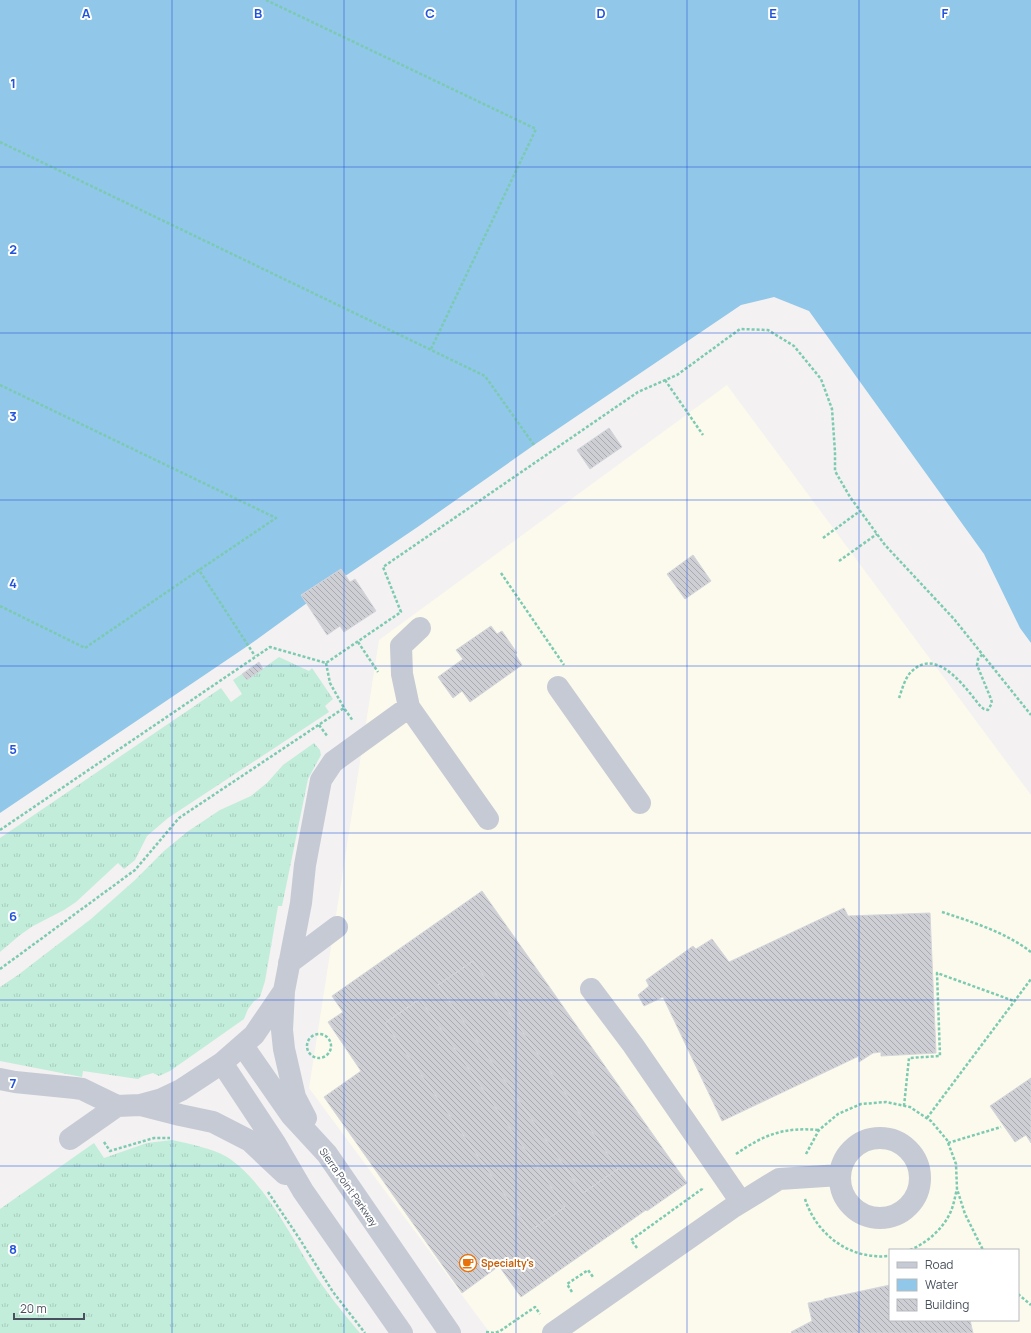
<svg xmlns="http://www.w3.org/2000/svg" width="1031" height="1333" font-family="Manrope,sans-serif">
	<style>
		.commercial { fill: #fcfaec; fill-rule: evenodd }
		.grass { fill: url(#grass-tufts) }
		.water { fill: #91c7e8 }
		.building { fill: url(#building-back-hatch); stroke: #d5d6db }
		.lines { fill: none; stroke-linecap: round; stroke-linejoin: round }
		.path { stroke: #7bcab1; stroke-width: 2.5; stroke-dasharray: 3 2; stroke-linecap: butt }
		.minor { stroke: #c5cad4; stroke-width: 22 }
		.grid { fill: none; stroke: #2254db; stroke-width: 1; stroke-opacity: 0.55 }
		.labels { text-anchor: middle; stroke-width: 4; stroke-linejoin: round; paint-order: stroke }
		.street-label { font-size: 10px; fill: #49505d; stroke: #fff }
		.food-label { font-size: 10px; font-weight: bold; fill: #c56008; stroke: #fff; text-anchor: start }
		.grid-label { font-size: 13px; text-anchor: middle; font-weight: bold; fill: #2254db; stroke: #fff; stroke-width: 4; stroke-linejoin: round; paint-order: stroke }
	</style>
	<defs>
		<pattern id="grass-tufts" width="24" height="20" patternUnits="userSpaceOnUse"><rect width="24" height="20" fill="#c2edda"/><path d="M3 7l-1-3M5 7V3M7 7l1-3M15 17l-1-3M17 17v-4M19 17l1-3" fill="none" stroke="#a8cdbe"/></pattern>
		<pattern id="building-back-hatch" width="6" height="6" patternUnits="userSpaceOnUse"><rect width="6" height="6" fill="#cecfd5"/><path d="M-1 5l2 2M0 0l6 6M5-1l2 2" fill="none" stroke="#a9aab0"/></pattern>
	</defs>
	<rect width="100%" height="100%" fill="#f3f1f1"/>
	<path class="commercial" d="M727 385 1031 795V1333H490L309 1088 379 640ZM890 1250H1018V1320H890Z"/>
	<path class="grass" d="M279 657 309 671 312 668 333 699 325 706 329 712 168 818 147 836 135 860 124 869 118 863 76 902 64 910 33 926 20 935 0 952V838L221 688 231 702 242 694 233 680 242 674 247 680Z
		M314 743 320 750 321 755 308 779 282 906H278L265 981 260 997 254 1001 248 1009 244 1019 170 1071 159 1076 153 1073 143 1076 138 1079 83 1071 82 1077 0 1061V987L18 975 91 919 135 880 164 851 187 832 220 810 251 796 267 783 283 765Z
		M172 1140C190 1144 211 1148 227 1157 263 1180 290 1234 312 1270 326 1292 343 1313 360 1333H0V1209L94 1143 104 1158 147 1143Z"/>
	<path class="water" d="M0 0H1031V643L1020 628 984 554 809 311 774 297 741 305 534 445 419 526 329 587 249 645 0 813Z"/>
	<path class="building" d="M609 428 622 447 590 469 577 450Z
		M693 555 711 581 685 599 667 574Z
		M341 569 350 582 355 579 376 611 344 632 340 626 327 635 301 595Z
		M491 626 497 634 502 631 517 653 515 654 522 665 470 702 462 691 453 698 438 677 463 659 456 650Z
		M259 662 263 669 247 680 242 674Z
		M482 891 687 1183 647 1211 646 1210 521 1297 499 1266 462 1293 324 1097 361 1071 328 1022 343 1012 332 996Z
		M844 908 848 916 930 913 936 1053 881 1056V1052L873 1053 859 1062V1056L722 1121 663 997 644 1006 638 995 649 986 646 980 693 946 696 949 712 939 729 962Z
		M473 961 618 1169 583 1193 438 985Z
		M420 999 565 1207 530 1231 385 1023Z
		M1031 1078V1143L1026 1135 1015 1142 990 1106Z
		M890 1285V1320H970L973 1333H792L791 1332 812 1321 808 1303 824 1300V1299Z"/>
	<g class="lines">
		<path class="path" d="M266 0 536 129 431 349
			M0 142 485 376 534 445
			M665 380 703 435
			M0 385 276 518 199 570
			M823 538 860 511
			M839 561 877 534
			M501 573 564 665
			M0 606 85 648 199 570 255 656
			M358 642 378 672
			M326 663 330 683 344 708
			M899 698C902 690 905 677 912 671 938 646 967 690 981 707L984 709 988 710 992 703 991 699 977 665 978 659 983 654
			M319 725 328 737
			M0 830 270 647 326 663 401 612 383 567 638 392 677 375 740 329 768 330 794 346 821 379 832 409 835 452V471L850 497 885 545 954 619 1031 715
			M942 912C972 922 1005 932 1031 952
			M0 969 135 870 179 818 344 708 353 721
			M307 1046a12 12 0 1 1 24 0a12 12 0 1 1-24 0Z
			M904 1106 909 1058 940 1056 937 973 1014 1001
			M927 1118 1031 979
			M104 1142 110 1151 154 1138H170
			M948 1143 1001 1127
			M736 1154C765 1134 784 1127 819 1130
			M806 1154 819 1130 838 1114 861 1104 886 1102 910 1107 931 1121 947 1140 956 1164 957 1189 965 1214 983 1250
			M268 1192 299 1238 333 1292 365 1333
			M805 1199C815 1230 842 1254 875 1256 880 1257 885 1256 890 1256
			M637 1248 631 1240 702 1189V1188
			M910 1250C927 1243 944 1228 951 1211 954 1204 955 1196 957 1189
			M572 1292 567 1284 588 1270 593 1277
			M1018 1294 1031 1305
			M486 1332 495 1333 500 1331 535 1307 540 1314"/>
		<path class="minor" d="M420 628 401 646 402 674 409 707 488 819
			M558 687 640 803
			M289 963 337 927
			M591 989 633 1045 741 1202
			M284 991 282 1030 284 1049 295 1097 306 1118
			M243 1046 291 1115 327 1154 450 1333
			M222 1063 275 1143 303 1191 402 1333
			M0 1079 15 1082 75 1088 82 1089 117 1106 140 1105 162 1099 181 1090 222 1063 254 1035 284 991 301 903 305 865 321 780 333 762 409 707
			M141 1105 180 1115 213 1122 250 1141 285 1174
			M840 1178a40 40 0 1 1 80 0a40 40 0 1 1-80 0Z
			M70 1139 117 1106
			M553 1333 732 1208 779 1179 840 1175"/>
	</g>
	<path class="grid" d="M172 0V1333M344 0V1333M516 0V1333M687 0V1333M859 0V1333M0 167H1031M0 333H1031M0 500H1031M0 666H1031M0 833H1031M0 1000H1031M0 1166H1031"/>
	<defs>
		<g id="cafe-ring" transform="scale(0.9)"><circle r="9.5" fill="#fff" stroke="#e8710a" stroke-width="1.5"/><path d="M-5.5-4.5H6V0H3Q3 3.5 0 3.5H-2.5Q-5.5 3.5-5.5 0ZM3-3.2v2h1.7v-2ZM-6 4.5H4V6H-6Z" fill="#e8710a"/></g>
	</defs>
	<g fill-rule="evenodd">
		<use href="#cafe-ring" x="468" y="1263"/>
	</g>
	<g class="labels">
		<g class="street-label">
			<text transform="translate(349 1187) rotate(55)" y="4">Sierra Point Parkway</text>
		</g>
		<g class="food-label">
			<text x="481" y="1267">Specialty's</text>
		</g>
	</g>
	<g class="grid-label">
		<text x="86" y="18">A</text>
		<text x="258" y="18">B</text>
		<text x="430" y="18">C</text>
		<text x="601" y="18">D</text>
		<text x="773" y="18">E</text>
		<text x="945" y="18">F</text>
		<text x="13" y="88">1</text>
		<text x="13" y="254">2</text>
		<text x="13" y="421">3</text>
		<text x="13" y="588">4</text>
		<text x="13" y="754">5</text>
		<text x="13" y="921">6</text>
		<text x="13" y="1088">7</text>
		<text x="13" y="1254">8</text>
	</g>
	<rect x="889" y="1249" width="130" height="72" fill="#ffffff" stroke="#b6b9be"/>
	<rect x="897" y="1262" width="20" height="6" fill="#c5cad4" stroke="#b6b9be"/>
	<text x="925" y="1269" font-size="12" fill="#49505d">Road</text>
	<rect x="897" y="1279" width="20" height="12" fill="#91c7e8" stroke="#b6b9be"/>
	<text x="925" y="1289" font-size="12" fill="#49505d">Water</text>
	<rect x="897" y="1299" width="20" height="12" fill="url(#building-back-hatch)" stroke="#b6b9be"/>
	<text x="925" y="1309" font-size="12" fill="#49505d">Building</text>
	<path d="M14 1313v6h70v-6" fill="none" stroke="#49505d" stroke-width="2"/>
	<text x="20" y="1313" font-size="12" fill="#49505d" stroke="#ffffff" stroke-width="3" paint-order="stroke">20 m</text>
</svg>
